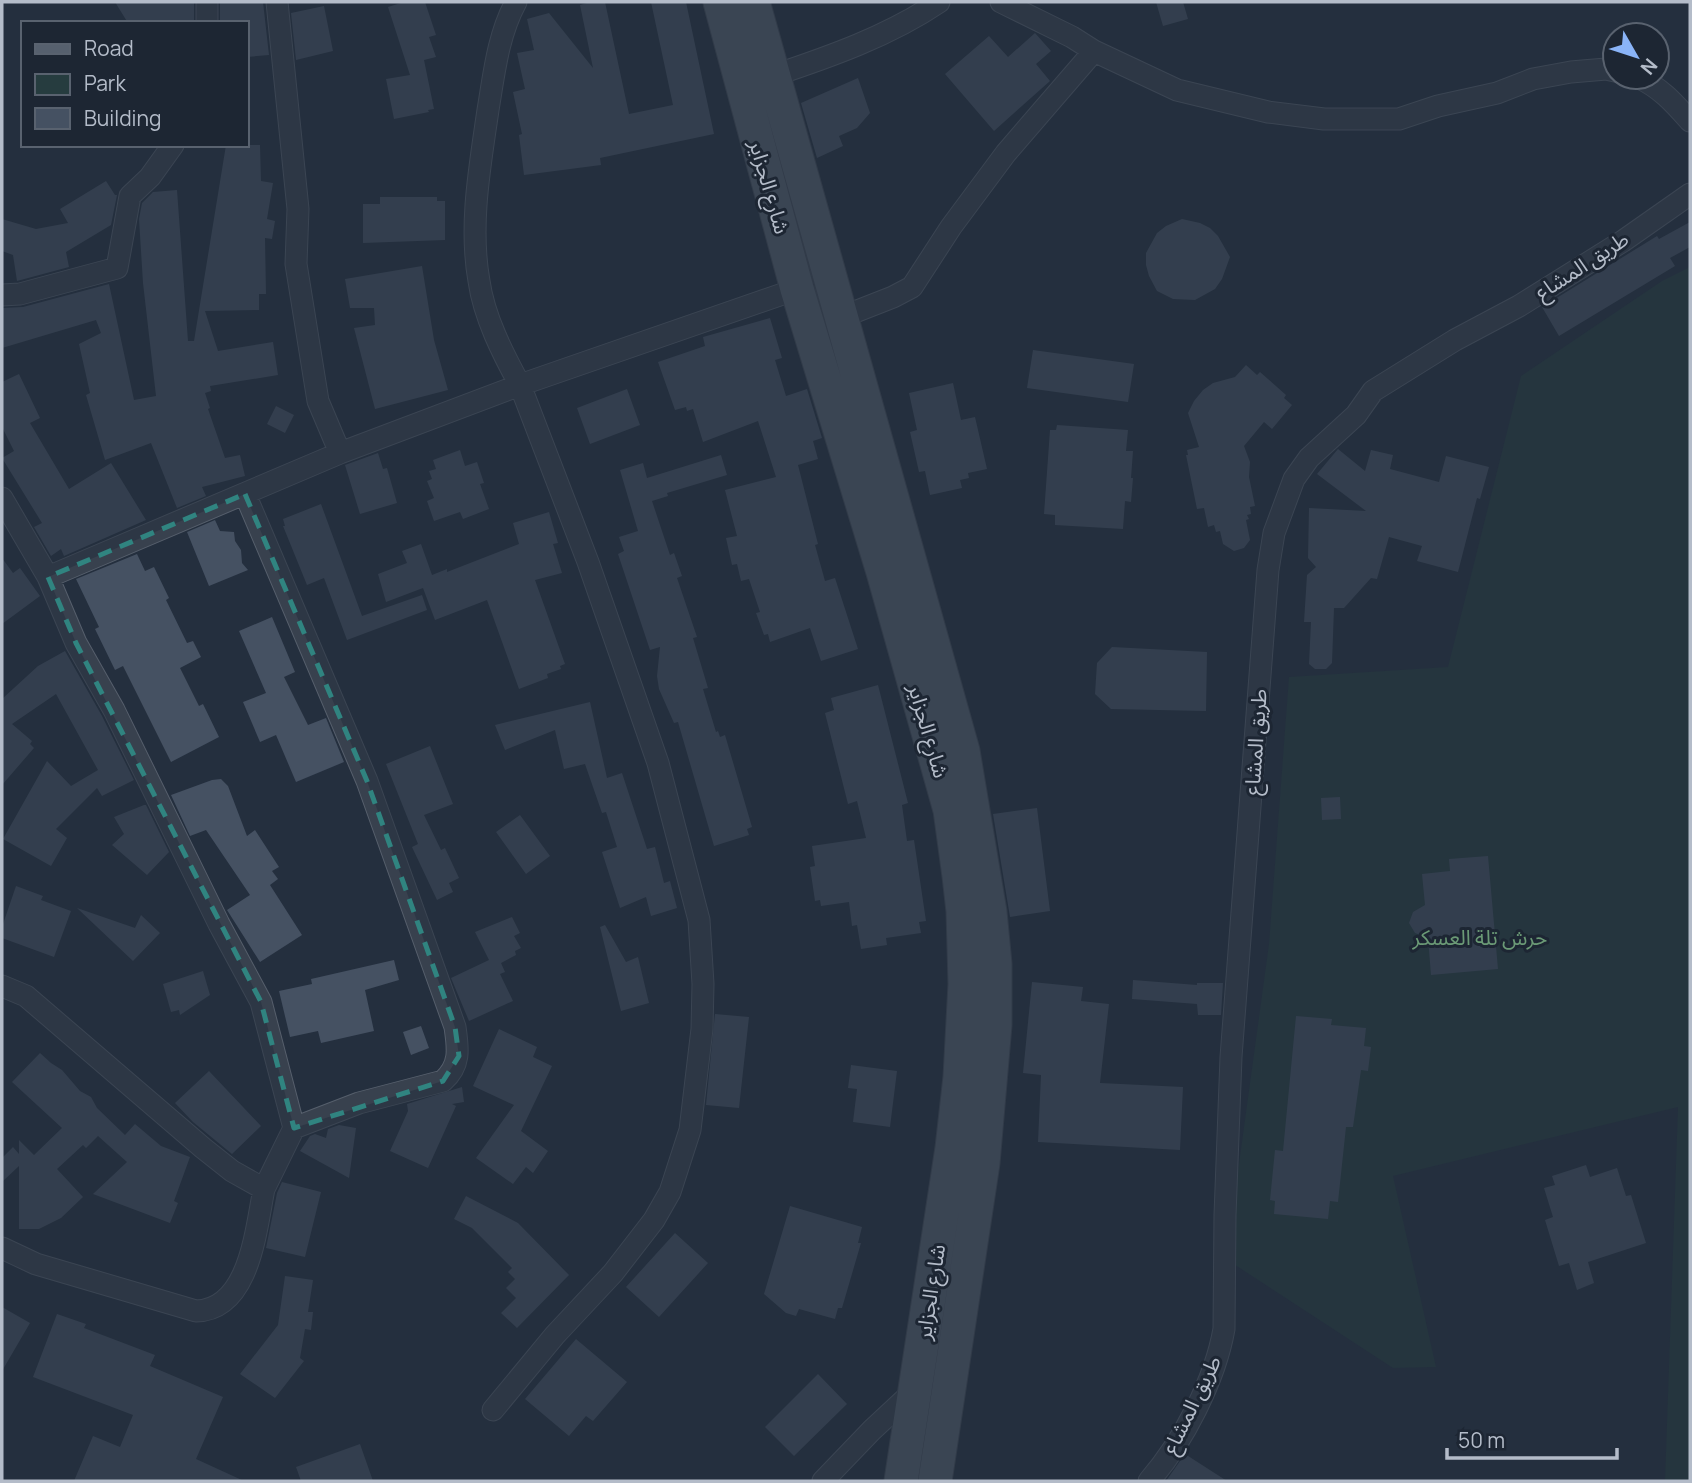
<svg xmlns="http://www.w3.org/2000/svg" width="1692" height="1483" font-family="Manrope,'Noto Sans Arabic',sans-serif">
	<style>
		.green { fill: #263c3f }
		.building { fill: #455162 }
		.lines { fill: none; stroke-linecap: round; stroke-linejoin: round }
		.street-casing { stroke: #565f6c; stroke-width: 23 }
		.primary-casing { stroke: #414a57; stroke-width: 35 }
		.street { stroke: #38414e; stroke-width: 21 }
		.primary { stroke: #56606e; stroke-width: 33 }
		.marked { fill: none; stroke: #308480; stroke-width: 5; stroke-dasharray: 14 9; stroke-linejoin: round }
		.labels { text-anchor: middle; stroke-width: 6; stroke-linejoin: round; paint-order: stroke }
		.street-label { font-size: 21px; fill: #b4bcc9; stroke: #1d2633 }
		.park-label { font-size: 21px; fill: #6b9a76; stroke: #1d2633 }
	</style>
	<rect width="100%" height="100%" fill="#242f3e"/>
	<path class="green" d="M1690 267V1481H1665L1678 1107 1393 1176 1436 1367 1393 1368 1226 1259 1269 944 1289 677 1448 667 1521 376 1662 281Z"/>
	<path class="building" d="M115 2H194V23H128Z
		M220 2H263L269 55 247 57V23H220Z
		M404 2H425L436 35 429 37 436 57 424 60 434 109 428 110 429 112 394 119 386 79 410 75 388 7Z
		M590 2H605L629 114 673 105 651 2H686L714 134 600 158 601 165 524 175 519 135 522 134 513 92 525 89 517 53 534 50 527 19 549 13 593 68 580 5Z
		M1156 2H1183L1188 19 1163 26Z
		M324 6 333 51 296 60 291 13Z
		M1035 33 1051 51 1036 64 1050 81 994 131 945 74 989 36 1008 57Z
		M858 78 870 113 857 128 839 136 843 146 817 158 801 103Z
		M226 145H260L261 181 273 183 267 219 275 221 272 239 265 238 266 294H259V310L205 311 218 351 273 342 278 375 210 386 211 391 205 393 210 408 208 409 225 458 240 455 245 476 202 487 206 496 177 508 151 443 105 460 86 395 90 393 79 344 101 333 96 320 2 348V308L23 307 109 284 134 400 156 396 143 283 139 219 142 203 153 192 177 190 188 341H194Z
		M106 181 115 195H117L111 225 66 252 69 267 17 281 13 255 2 251V219L36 229 68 223 60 209Z
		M380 197H437V201H445V240L363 243V204H380Z
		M1182 219 1200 223 1210 228 1218 236 1230 257 1222 279 1215 289 1195 300 1173 299 1157 291 1149 276 1146 265V253L1157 233 1166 226Z
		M1690 222V247L1670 258 1675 266 1559 336 1542 307 1657 236 1659 239Z
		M422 266 434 340 448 390 375 409 354 328 375 325 374 308H350L345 279Z
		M770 318 782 358 775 360 786 396 807 389 822 438 813 441 818 459 798 465 818 544 815 545 825 581 835 578 858 649 821 661 810 628 770 642 768 634 764 635 756 613 760 612 749 579 741 581 737 564 732 565 726 538 737 536 725 490 776 477 758 421 703 442 693 409 687 411 686 407 675 410 658 362 705 346 703 337Z
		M1033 350 1134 364 1128 402 1027 388Z
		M1246 365 1257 375 1260 372 1286 395 1284 398 1292 405 1272 429 1264 422 1244 446 1250 462 1249 477 1255 506 1250 507 1251 514 1247 515 1249 519 1246 520 1250 540 1244 548 1234 551 1223 544 1220 531 1216 532 1214 525 1208 527 1204 508 1197 509 1186 455H1188L1187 450 1199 447 1188 413 1194 401 1203 390 1213 383 1235 377Z
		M19 374 40 418 30 423 69 489 111 463 146 520 64 556 61 549 51 556 34 527 42 523 2 458 14 451 2 427V382Z
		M953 383 961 420 975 417 987 469 968 473 969 478 960 480 962 488 930 495 925 471 919 472 910 432 917 430 909 393Z
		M627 389 640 425 590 444 577 408Z
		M276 406 294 415 285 433 267 424Z
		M1057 425 1128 430 1126 451H1133L1131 478H1133L1131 502 1125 501 1123 529 1055 525V515L1044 514 1050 430H1056Z
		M1338 449 1365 471 1371 450 1393 455 1390 469 1439 482 1446 456 1489 467 1480 499 1477 498 1458 572 1417 561 1422 546 1389 537 1377 579 1371 578 1344 608H1334L1332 663 1326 669H1315L1309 664 1311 622H1304L1307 575 1316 567 1308 558 1309 508 1366 511 1317 474Z
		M460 450 465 466 477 462 484 483 480 484 489 509 463 519 460 512 434 521 427 501 434 498 427 481 432 479 429 471 436 469 433 460Z
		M378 453 383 469 387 468 397 503 360 514 345 465Z
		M721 455 727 475 667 493 668 496 652 501 670 555 674 553 682 576 677 578 697 637 693 638 708 688 703 689 716 732 718 731 720 737 725 735 752 827 747 829 749 835 714 846 678 722 674 723 659 689 657 676 660 647 650 650 618 554 624 551 619 537 638 531 620 470 643 463 647 478Z
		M321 504 362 616 422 595 427 610 347 640 324 578 307 585 283 526H285L283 519Z
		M549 512 558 543 553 544 562 573 535 580 565 664 560 666 561 669 547 674 548 678 519 689 487 600 435 620 423 588 386 602 378 574 407 563 402 551 421 544 432 575 447 569V572L519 544 513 523Z
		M215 520 220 531 234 532 235 541 241 550 242 563 248 570 209 586 187 532Z
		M137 554 145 571 154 567 169 598 166 600 187 643 193 641 201 657 180 668 199 706 203 704 219 737 171 762 123 666 115 670 95 629 99 627 76 579Z
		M2 558 13 573 20 568 40 596 2 624Z
		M272 617 295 672 284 677 308 725 326 718 344 762 296 782 276 735 260 742 243 702 266 693 239 631Z
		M1112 647 1207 652 1206 711 1111 709 1095 694 1097 663Z
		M65 651 102 716 134 780 102 796 97 788 56 829 67 838 51 866 3 839 47 761 71 786 98 770 56 694 12 724 32 741 30 744 34 748 2 785V699L38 666Z
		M878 685 908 803 902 805 907 841 914 840 926 921 919 922 921 933 886 938 887 945 861 949 857 925 852 926 849 902 821 906 820 900 815 901 810 867 815 866 812 846 866 838 857 801 848 804 825 713 834 710 831 698Z
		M590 702 607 778 622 773 647 849 655 847 664 883 670 881 677 908 651 916 646 897 620 908 602 852 617 847 606 812 602 813 585 764 564 769 555 730 505 750 495 725Z
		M430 746 453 804 424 815 441 850 445 848 459 878 449 883 453 892 437 900 412 847 418 844 386 764Z
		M221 779 228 786 247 836 255 830 279 867 272 871 278 879 270 885 302 935 260 962 227 910 250 895 206 830 190 836 171 795 212 780Z
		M1340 797 1341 819 1322 820 1321 798Z
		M144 805H146L169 852 147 875 112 845 124 834 114 817Z
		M1037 808 1050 911 1010 917 993 814Z
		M520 815 550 856 526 874 496 832Z
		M1488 856 1498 969 1431 975 1428 938 1415 933 1409 923 1413 912 1425 905 1422 874 1450 871 1449 859Z
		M16 886 43 896 41 900 71 911 54 957 2 938V927Z
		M77 908 135 928 141 915 160 933 133 961Z
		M512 917 520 933 514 936 521 948 515 951 516 955 501 963 505 972 500 974 513 1001 469 1021 451 978 489 960 475 932Z
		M605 925 626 962 638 957 649 1003 621 1011 600 927Z
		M394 960 399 980 365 990 374 1031 321 1043 318 1031 290 1037 279 991 312 984 311 979Z
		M203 971 210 995 180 1015 179 1010 171 1012 163 984Z
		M1133 980 1197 985V983H1223L1221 1015H1198L1197 1004 1132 999Z
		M1032 982 1083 987 1081 1001 1109 1004 1100 1083 1183 1087 1180 1150 1038 1142 1041 1075 1023 1073Z
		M715 1014 749 1017 739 1108 706 1105Z
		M1296 1016 1332 1019 1331 1025 1366 1028 1364 1046 1371 1047 1368 1071 1361 1070 1353 1127H1346L1338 1202 1330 1201 1328 1219 1274 1214 1275 1201 1270 1200 1275 1150 1283 1151Z
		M421 1026 429 1048 411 1055 403 1032Z
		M499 1029 537 1047 533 1057 552 1066 521 1131 548 1151 533 1173 526 1167 513 1184 476 1158 514 1105 473 1086Z
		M40 1053 51 1063 62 1070 80 1091 91 1097 97 1108 125 1135 135 1124 161 1146 190 1157 174 1201 178 1203 170 1223 93 1194 127 1162 98 1136 86 1148 83 1145 57 1169 83 1197 61 1218 39 1229H19V1166L2 1182V1158L13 1147 19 1154V1140L34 1155 62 1128 12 1082Z
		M851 1065 897 1071 890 1127 853 1122 857 1089 848 1088Z
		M209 1071 261 1126 232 1154 193 1122 175 1103Z
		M462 1087 464 1102 452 1104 456 1106 428 1168 390 1151 408 1111 407 1104Z
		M339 1125 356 1128 349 1178 300 1151 310 1136 315 1134 326 1138 328 1129Z
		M1586 1165 1590 1177 1617 1168 1626 1196 1631 1195 1646 1243 1588 1262 1594 1283 1577 1290 1569 1263 1559 1266 1545 1220 1553 1217 1544 1188 1555 1185 1552 1176Z
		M282 1182 321 1192 305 1257 266 1248 277 1193Z
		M466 1196 518 1223 569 1275 517 1328 501 1313 516 1298 506 1288 515 1279 508 1272 512 1268 472 1228 454 1219Z
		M790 1206 862 1227 858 1243H861L842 1308H838L835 1319 799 1309 796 1316 786 1313 764 1294Z
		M675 1233 708 1263 659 1317 626 1287Z
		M285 1276 313 1280 308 1312H313L311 1330 305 1329 300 1358 304 1361 275 1398 240 1374 278 1325Z
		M2 1307 30 1323 2 1371Z
		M57 1314 86 1324 84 1328 155 1355 150 1366 223 1397 196 1459 244 1481H74L93 1436 120 1447 133 1415 33 1377Z
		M576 1339 627 1382 593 1421 586 1416 569 1436 525 1399Z
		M818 1374 847 1404 794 1456 765 1427Z
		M360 1444 373 1481H301L296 1467Z
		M1185 1454 1227 1481H1166Z"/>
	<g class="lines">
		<g class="street-casing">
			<path id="street" d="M277 2 298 209 296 264 318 401 340 453
				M1001 2 1072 37 1094 51 1177 90 1268 112 1324 119H1399L1438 106 1497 93 1533 79 1571 72 1606 69 1615 71
				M207 23V2
				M772 76C829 57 889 36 939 2
				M1637 77C1660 87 1674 103 1690 121
				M2 295 20 294 117 268 130 196 150 177 173 145
				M842 317 893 297 912 287 951 227 1006 153 1094 51
				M245 494 367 781 455 1027C458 1048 461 1065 443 1081L359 1103 294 1128
				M2 498 48 577 76 643 114 710 219 924 261 1002 294 1128 264 1189 232 1171 203 1148 26 996 2 986
				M48 577 340 453 520 385 797 289
				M2 1248 36 1264 196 1311C250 1310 256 1228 264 1189
				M493 1410 555 1335 613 1273 654 1220 670 1192 690 1130 702 1029 703 984 699 920 658 763 588 562 520 385C503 354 484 317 479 281 469 225 480 166 488 110 494 74 498 35 516 2
				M823 1481 872 1430 915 1390
				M1149 1481C1183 1442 1215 1380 1224 1329L1225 1215 1231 1057 1268 570 1274 533 1294 479 1309 458 1356 415 1373 391 1455 340 1519 306 1623 241 1690 194"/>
		</g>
		<g class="primary-casing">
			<path id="primary" d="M720 2 797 289 883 572 950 810 959 876 963 911 965 984 960 1077 952 1148 901 1481
				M753 2 963 751 990 912 995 964V1025L983 1163 935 1481"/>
		</g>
		<use href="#street" class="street"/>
		<use href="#primary" class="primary"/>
	</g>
	<path d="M0 0H1692V1483H0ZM245 494 367 781 455 1027 459 1056 443 1081 294 1128 261 1002 76 643 48 577Z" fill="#242f3e" fill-opacity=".55" fill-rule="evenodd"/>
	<path class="marked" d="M245 494 367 781 455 1027 459 1056 443 1081 294 1128 261 1002 76 643 48 577Z"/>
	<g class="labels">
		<g class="street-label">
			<text transform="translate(769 187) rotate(74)" y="7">شارع الجزاير</text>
			<text transform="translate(1582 266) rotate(-33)" y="7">طريق المشاع</text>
			<text transform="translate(928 731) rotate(74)" y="7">شارع الجزاير</text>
			<text transform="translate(1256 742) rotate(-86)" y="7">طريق المشاع</text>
			<text transform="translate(931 1292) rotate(-81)" y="7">شارع الجزاير</text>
			<text transform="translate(1192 1405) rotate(-64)" y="7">طريق المشاع</text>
		</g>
		<g class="park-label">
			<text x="1480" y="945">حرش تلة العسكر</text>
		</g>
	</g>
	<rect width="1692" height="1483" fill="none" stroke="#b4bcc9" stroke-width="7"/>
	<rect x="21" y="21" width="228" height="126" fill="#1d2633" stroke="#59626f" stroke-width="2"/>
	<rect x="35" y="44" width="35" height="10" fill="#56606e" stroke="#59626f" stroke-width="2"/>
	<text x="84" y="56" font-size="21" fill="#b4bcc9">Road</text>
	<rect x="35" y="74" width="35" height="21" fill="#263c3f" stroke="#59626f" stroke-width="2"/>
	<text x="84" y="91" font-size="21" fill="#b4bcc9">Park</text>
	<rect x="35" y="108" width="35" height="21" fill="#455162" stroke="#59626f" stroke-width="2"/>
	<text x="84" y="126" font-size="21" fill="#b4bcc9">Building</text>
	<g transform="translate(1636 56) rotate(129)"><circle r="33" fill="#1d2633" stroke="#59626f" stroke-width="2"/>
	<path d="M0-5L12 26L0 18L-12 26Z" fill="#8ab4f8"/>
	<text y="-10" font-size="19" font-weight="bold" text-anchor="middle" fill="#b4bcc9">N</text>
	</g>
	<path d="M1447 1448v10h170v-10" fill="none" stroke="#b4bcc9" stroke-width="3.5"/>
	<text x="1458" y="1448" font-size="21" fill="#b4bcc9" stroke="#1d2633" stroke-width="5" paint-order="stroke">50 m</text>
</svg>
